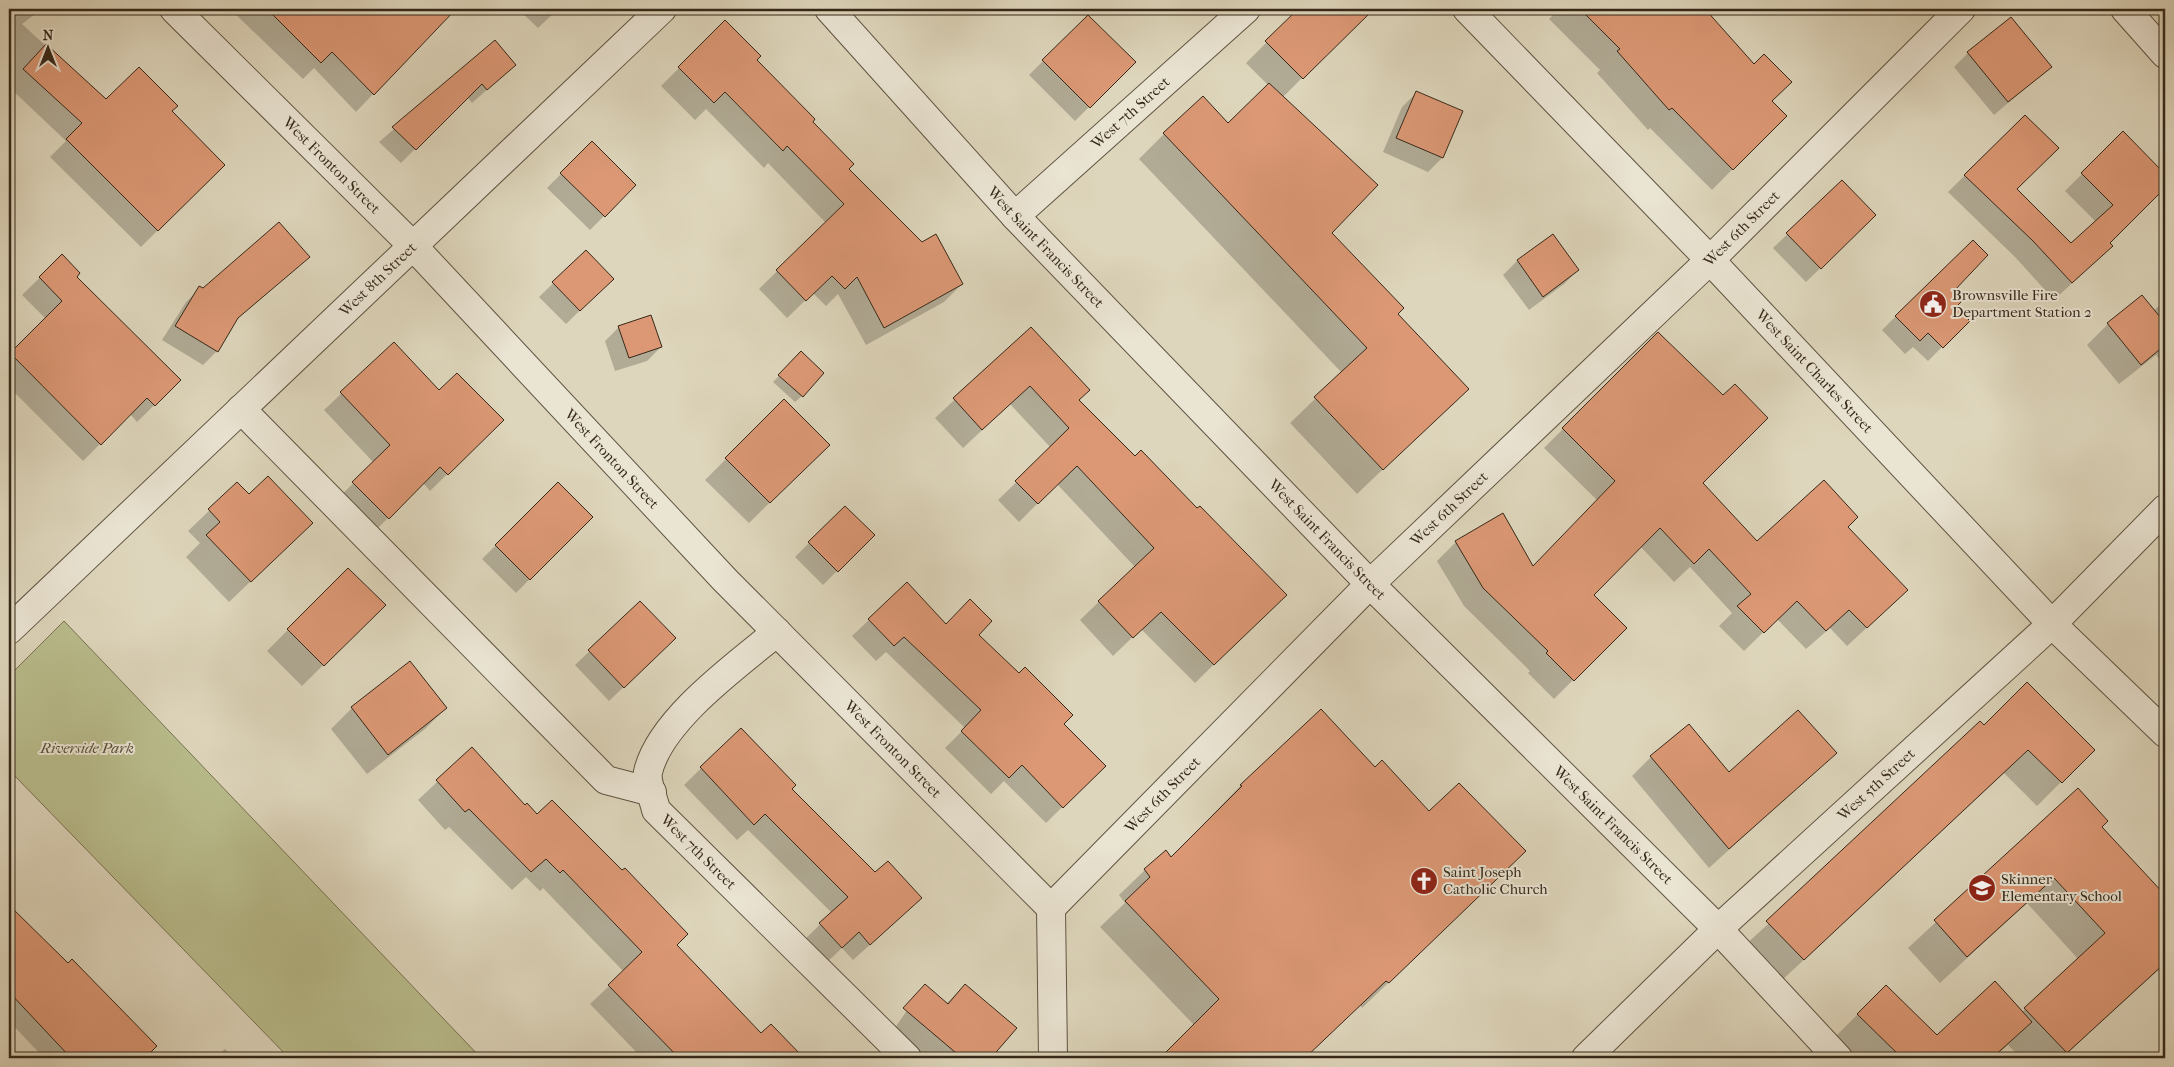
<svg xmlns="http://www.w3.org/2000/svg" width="2174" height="1067" font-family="'IM FELL French Canon',serif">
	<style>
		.green { fill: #b9bc8c; stroke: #777252 }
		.shadow { fill: #0003 }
		.building { fill: #dc9875; stroke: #352819 }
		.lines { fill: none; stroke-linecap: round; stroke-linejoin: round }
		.minor-casing { stroke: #5f5442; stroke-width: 30 }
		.minor { stroke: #eae4d3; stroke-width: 28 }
		.labels { text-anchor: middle; stroke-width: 4; stroke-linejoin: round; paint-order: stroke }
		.street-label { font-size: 15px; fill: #352819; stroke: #eae4d3 }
		.poi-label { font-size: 15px; fill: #352819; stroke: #eae4d3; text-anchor: start }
		.park-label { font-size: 15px; font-style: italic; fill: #564d36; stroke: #eae4d3 }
	</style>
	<rect width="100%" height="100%" fill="#ded6bc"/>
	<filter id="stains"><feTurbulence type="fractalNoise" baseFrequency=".004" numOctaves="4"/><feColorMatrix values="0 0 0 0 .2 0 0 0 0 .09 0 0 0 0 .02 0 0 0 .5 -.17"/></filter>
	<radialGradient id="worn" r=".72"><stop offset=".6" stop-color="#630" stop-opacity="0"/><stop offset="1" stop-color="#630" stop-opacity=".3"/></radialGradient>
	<path class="green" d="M64 621 481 1058H289L9 770V676Z"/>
	<path class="shadow" d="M9 9H42L22 24 106 101 170 111 223 165 141 247 50 157 66 141 9 87Z
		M230 9H363L381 26 397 9H454L356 112 314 68 303 79Z
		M518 9H558L538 28Z
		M1300 9H1355L1363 17 1283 97 1331 233 1396 314 1467 389 1357 494 1290 423 1342 373 1139 159 1164 134 1228 124 1268 85 1246 63Z
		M1559 9H1703L1754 66 1770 101 1785 116 1712 190 1650 128 1648 130 1597 73 1600 70 1549 19Z
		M1088 16 1134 62 1075 121 1029 75Z
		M725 22 811 122 847 169 962 284 944 302 866 345 838 294 826 306 813 293 787 318 759 289 826 223 768 163 764 168 706 109 695 120 661 86Z
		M495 42 515 65 472 103 467 97 401 163 379 142Z
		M1968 53 2050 67 1994 115 1954 67Z
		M1416 93 1442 158 1428 172 1383 152 1402 107Z
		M2025 116 2016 189 2071 245 2096 222 2065 191 2123 133 2165 175V186L2109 243 2112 246 2054 300 2016 258 1948 192Z
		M592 143 635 185 590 230 547 188Z
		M1842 182 1861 229 1806 282 1773 248Z
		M1552 236 1578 270 1564 284 1529 310 1503 275 1517 261Z
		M585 252 598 293 566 324 539 297Z
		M62 256 76 277 180 380 137 422 130 414 83 461 9 387V356L46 319 22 295Z
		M308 257 234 322 217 351 203 365 162 340 186 302 200 288 203 290Z
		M1952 291 1955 307 1968 321 1928 361 1913 347 1905 354 1882 330 1896 316Z
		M2142 297 2153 311 2165 301V366L2156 355 2119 384 2087 345 2108 324Z
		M619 327 661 347 647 361 615 371 605 341Z
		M1031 328 1078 400 1266 613 1195 683 1141 629 1113 656 1080 620 1135 567 1057 484 1019 522 998 500 1051 448 1010 404 963 448 935 418Z
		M1658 334 1701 483 1757 543 1847 527 1887 609 1847 646 1830 628 1806 649 1777 619 1744 651 1719 626 1732 613 1690 567 1674 582 1640 546 1592 595 1625 628 1554 699 1528 673 1530 671 1464 606 1437 561 1456 542 1532 568 1598 501 1544 448Z
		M394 344 439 392 502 420 430 491 423 483 371 535 336 500 374 463 324 410Z
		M801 353 802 396 795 402 773 382Z
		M784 401 828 445 749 523 705 480Z
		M237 484 290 544 229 602 186 557 200 543 188 531Z
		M558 484 591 517 516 593 482 559Z
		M845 507 873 535 823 585 795 557Z
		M348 569 384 605 302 686 267 651Z
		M640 603 660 652 609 701 575 665Z
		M869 620 946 625 1062 724 1104 766 1046 823 1004 781 991 794 945 748 965 728 886 652 876 661 852 636Z
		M410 663 446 708 425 729 367 774 331 729 352 708Z
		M1984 727 2093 750 2037 806 2004 773 1779 983 1744 946Z
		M741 729 790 789 903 915 853 960 842 948 825 964 804 940 832 913 748 830 737 840 684 785Z
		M472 749 525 807 675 945 761 1035 771 1025 803 1058H642L590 1004 624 972 543 888 540 891 526 877 512 890 449 827 445 830 418 800Z
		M1835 753 1709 868 1632 776 1651 757 1729 774Z
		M1375 769 1429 813 1499 877 1362 1008 1360 1005 1305 1058H1161L1194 1025 1100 927 1125 903 1119 895 1145 870 1170 859 1241 785Z
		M2078 790 2100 827 2159 890 2165 884V964L2062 1058H2021L2008 1045 1993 1058H1971L1966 1053 1961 1058H1852L1833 1039 1886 986 1937 1037 2022 1012 2079 960 2027 903 1940 983 1908 948Z
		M9 907 155 1046 143 1058H44L9 1021Z
		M965 985 1015 1028 989 1058H917L890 1035 908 1009 946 1004Z
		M2165 1047V1058H2153Z
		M225 1049 234 1058H215Z"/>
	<path class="building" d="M267 9H456L374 95 332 52 321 63Z
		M1298 9H1374L1303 79 1265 41Z
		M1580 9H1705L1754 64 1764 54 1792 82 1772 101 1787 116 1733 170 1672 108 1669 110 1617 51 1620 49Z
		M1088 15 1136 62 1090 108 1042 60Z
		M2011 17 2052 67 2008 102 1967 52Z
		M725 20 761 56 757 60 815 119 813 122 854 164 849 169 922 242 936 234 963 284 884 328 857 277 845 289 832 276 806 301 776 270 844 204 787 146 783 151 725 92 714 103 678 67Z
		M495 40 516 65 487 90 482 84 416 150 392 127Z
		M46 44 106 99 139 67 178 106 172 111 225 165 158 231 66 139 82 123 23 69Z
		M1269 83 1378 185 1332 233 1404 308 1398 314 1469 389 1383 470 1314 397 1367 348 1163 133 1203 96 1228 123Z
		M1416 91 1463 111 1443 158 1396 138Z
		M2025 115 2059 148 2017 189 2071 243 2113 205 2081 173 2123 131 2165 174V188L2110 243 2113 246 2072 283 2033 241 1964 175Z
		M592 141 636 185 605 217 560 173Z
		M1842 180 1876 215 1821 269 1786 233Z
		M279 222 310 257 238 318 218 352 175 326 199 286 203 288Z
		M1553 234 1579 270 1543 297 1517 260Z
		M1973 240 1988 255 1954 291 1963 300 1956 307 1970 321 1943 348 1928 333 1920 341 1895 316Z
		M586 250 614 279 580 311 552 282Z
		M62 254 80 273 77 277 181 380 155 406 147 398 101 445 10 353 62 301 39 277Z
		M2142 295 2165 323V345L2141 365 2107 323Z
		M651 315 662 347 629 358 618 326Z
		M1031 327 1090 390 1079 400 1135 456 1141 450 1197 508 1200 506 1287 595 1214 665 1161 612 1133 638 1098 601 1154 548 1077 466 1038 504 1015 481 1069 428 1030 386 982 430 953 398Z
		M1658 332 1723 395 1735 384 1768 418 1703 483 1757 541 1824 480 1858 517 1848 527 1908 590 1867 628 1849 610 1826 631 1797 601 1764 633 1737 606 1751 594 1709 549 1694 564 1660 528 1594 595 1627 628 1574 681 1546 653 1548 651 1483 588 1455 541 1503 513 1533 566 1615 481 1562 428Z
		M394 342 439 390 457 373 504 420 448 475 440 467 389 519 352 482 390 445 340 392Z
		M801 351 824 373 803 397 778 375Z
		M784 399 830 445 770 503 725 458Z
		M268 476 313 523 251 582 206 535 220 522 208 509 237 482 249 494Z
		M558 482 593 517 530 580 495 545Z
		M845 506 875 535 838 572 808 542Z
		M348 568 386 605 324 666 287 629Z
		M907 582 946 624 970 599 992 621 979 635 1019 673 1025 667 1073 715 1064 724 1106 766 1063 808 1022 765 1009 778 961 731 981 710 904 637 894 646 868 619Z
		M640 601 676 638 624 688 588 650Z
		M410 661 447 708 388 755 351 707Z
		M2027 682 2095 750 2062 783 2028 750 1804 960 1766 921 1980 721 1984 725Z
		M1321 709 1375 767 1382 760 1429 811 1459 783 1526 851 1389 983 1386 981 1305 1058H1160L1219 999 1125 901 1150 877 1144 869 1166 850 1171 857 1242 786 1240 785Z
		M1798 710 1837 753 1729 849 1650 756 1689 724 1729 772Z
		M741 728 796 785 792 789 875 872 888 861 922 898 870 945 859 932 842 948 819 923 848 897 765 814 754 825 700 767Z
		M472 747 525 805 527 803 537 814 552 800 622 870 625 868 688 934 677 945 761 1033 771 1024 804 1058H679L608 985 642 952 563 870 560 873 546 859 531 872 469 809 465 812 436 780Z
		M2078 788 2108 821 2102 827 2165 895V963L2067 1053 2024 1008 2105 933 2054 878 1967 957 1934 920Z
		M9 905 68 963 72 959 157 1046 145 1058H71L9 992Z
		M1995 981 2032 1022 1992 1058H1902L1857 1014 1886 985 1937 1035Z
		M925 984 948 1004 965 984 1017 1028 991 1058H962L903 1008Z"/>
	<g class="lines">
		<g class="minor-casing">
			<g id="minor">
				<path id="s1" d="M174 9 413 246 725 580 1051 908"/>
				<path id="s2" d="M829 9 1015 216 1370 584 1718 929 1838 1058"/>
				<path id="s3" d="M1467 9 1710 260 2052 624 2165 733"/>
				<path d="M2125 9 2165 54"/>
				<path id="s4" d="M1015 216 1246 9"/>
				<path d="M241 409 606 780 652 792"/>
				<path id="s5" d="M9 630 662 9"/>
				<path id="s6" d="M777 632C737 665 660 720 648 772 646 782 654 800 656 810L907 1058"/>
				<path id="s7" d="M1053 1058 1051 908 1370 584 1710 260 1961 9"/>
				<path id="s8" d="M1586 1058 1718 929 2052 624 2165 509"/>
			</g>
		</g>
		<use href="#minor" class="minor"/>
	</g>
	<defs>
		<g id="civic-disc" transform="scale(1.4375)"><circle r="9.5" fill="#8f2418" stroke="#eae4d3"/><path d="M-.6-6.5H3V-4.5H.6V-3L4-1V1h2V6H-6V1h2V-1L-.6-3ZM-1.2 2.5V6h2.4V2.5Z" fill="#fff"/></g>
		<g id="church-disc" transform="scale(1.4375)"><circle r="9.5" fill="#8f2418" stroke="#eae4d3"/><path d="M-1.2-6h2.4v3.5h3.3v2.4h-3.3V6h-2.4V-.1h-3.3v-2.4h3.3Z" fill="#fff"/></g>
		<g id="school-disc" transform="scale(1.4375)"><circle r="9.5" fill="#8f2418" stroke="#eae4d3"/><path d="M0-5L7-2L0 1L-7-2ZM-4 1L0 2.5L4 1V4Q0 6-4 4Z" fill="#fff"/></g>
	</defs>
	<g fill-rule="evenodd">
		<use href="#civic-disc" x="1933" y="304"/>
		<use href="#church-disc" x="1424" y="881"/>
		<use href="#school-disc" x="1982" y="888"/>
	</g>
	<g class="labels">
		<g class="street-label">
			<text dy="5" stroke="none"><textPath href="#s4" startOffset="155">West 7th Street</textPath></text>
			<text dy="5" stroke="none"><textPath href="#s1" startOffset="222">West Fronton Street</textPath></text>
			<text dy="5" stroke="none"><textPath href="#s7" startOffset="1119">West 6th Street</textPath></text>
			<text dy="5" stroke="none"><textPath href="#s2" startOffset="322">West Saint Francis Street</textPath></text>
			<text dy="5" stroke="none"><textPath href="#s5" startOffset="509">West 8th Street</textPath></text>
			<text dy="5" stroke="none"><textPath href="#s3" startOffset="502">West Saint Charles Street</textPath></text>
			<text dy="5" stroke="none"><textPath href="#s1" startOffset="628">West Fronton Street</textPath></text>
			<text dy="5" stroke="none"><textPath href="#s7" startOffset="714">West 6th Street</textPath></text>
			<text dy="5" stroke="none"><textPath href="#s2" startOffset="728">West Saint Francis Street</textPath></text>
			<text dy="5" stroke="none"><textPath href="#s1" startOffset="1032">West Fronton Street</textPath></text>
			<text dy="5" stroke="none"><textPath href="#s8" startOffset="399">West 5th Street</textPath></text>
			<text dy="5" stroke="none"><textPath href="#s7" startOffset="309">West 6th Street</textPath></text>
			<text dy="5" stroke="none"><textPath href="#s2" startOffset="1132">West Saint Francis Street</textPath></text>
			<text dy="5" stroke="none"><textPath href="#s6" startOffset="292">West 7th Street</textPath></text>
		</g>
		<g class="poi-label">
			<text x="1952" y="300">Brownsville Fire<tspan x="1952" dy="17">Department Station 2</tspan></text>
			<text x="1443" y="877">Saint Joseph<tspan x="1443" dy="17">Catholic Church</tspan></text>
			<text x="2001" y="884">Skinner<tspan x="2001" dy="17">Elementary School</tspan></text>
		</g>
		<g class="park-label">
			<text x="87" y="753">Riverside Park</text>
		</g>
	</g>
	<rect width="2174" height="1067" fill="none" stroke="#ded6bc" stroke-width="30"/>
	<rect x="10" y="10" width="2154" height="1047" fill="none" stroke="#352819" stroke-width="2.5"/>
	<rect x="15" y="15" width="2144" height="1037" fill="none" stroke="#352819"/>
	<g transform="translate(48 48)" stroke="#eae4d3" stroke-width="4" paint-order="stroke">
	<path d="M0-4L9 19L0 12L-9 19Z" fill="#352819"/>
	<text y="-8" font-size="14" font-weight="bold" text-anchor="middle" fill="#352819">N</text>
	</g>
	<rect width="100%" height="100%" filter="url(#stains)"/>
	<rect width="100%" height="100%" fill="url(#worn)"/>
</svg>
